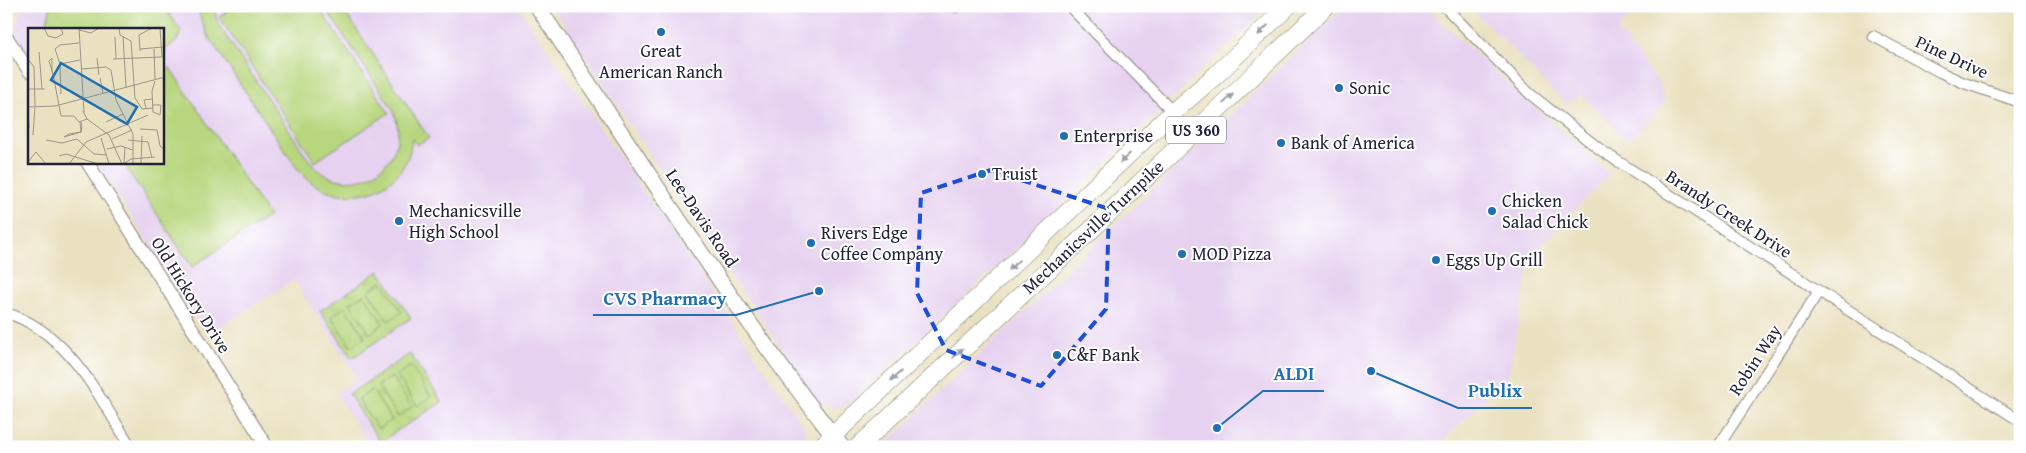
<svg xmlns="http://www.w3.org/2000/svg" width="2026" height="453" font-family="'Gentium Book Plus',serif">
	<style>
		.built { fill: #e6d2f0 }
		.grass { fill: url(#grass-tufts); stroke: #6c7c5c }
		.garden { fill: #b7d67d; stroke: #6c7c5c }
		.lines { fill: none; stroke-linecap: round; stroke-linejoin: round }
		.minor-casing { stroke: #86827e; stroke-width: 12 }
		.tertiary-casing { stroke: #86827e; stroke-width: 14 }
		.secondary-casing { stroke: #86827e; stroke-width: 17 }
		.trunk-casing { stroke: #86827e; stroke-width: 19 }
		.minor { stroke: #fff; stroke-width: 10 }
		.tertiary { stroke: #fff; stroke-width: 12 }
		.secondary { stroke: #fff; stroke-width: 15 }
		.trunk { stroke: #fff; stroke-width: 18 }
		.oneway { fill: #9c9ca7 }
		.marked { fill: none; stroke: #1d4ed8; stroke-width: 4; stroke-dasharray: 10 6; stroke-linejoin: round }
		.poi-dot { fill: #1f6fb2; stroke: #fff; stroke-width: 2 }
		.labels { text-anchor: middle; stroke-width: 4; stroke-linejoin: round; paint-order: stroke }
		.shield { fill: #fff; stroke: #646476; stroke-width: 1 }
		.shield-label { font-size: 16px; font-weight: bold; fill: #22223b }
		.poi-label { font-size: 18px; fill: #22223b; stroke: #fff; text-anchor: start }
		.street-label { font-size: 18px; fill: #22223b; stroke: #fff }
		.inset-road { fill: none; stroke: #9a958b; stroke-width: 1 }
		.view { fill: #1f6fb2; fill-opacity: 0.15; stroke: #1f6fb2; stroke-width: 2.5 }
		.inset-edge { fill: none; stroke: #22223b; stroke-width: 2.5 }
		.leader { fill: none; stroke: #1f6fb2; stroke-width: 2 }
		.callout-dot { fill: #1f6fb2; stroke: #fff; stroke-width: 2 }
		.callout-label { font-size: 19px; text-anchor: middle; font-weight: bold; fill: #1f6fb2; stroke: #fff; stroke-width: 4; stroke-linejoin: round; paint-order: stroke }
	</style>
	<defs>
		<pattern id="grass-tufts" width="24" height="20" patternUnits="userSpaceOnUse" patternTransform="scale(1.25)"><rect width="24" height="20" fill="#b7d67d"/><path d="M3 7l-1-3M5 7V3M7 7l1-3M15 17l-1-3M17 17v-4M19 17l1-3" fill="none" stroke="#9db76d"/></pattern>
	</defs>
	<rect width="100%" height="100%" fill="#fff"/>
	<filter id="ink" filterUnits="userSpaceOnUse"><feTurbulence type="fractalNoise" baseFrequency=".02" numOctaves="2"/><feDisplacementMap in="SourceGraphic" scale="10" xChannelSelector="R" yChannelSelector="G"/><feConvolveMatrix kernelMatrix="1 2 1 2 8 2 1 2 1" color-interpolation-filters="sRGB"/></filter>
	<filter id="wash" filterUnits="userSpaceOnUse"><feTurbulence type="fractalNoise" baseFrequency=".0096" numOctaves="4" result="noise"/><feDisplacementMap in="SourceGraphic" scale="20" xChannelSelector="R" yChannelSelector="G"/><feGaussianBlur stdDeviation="1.12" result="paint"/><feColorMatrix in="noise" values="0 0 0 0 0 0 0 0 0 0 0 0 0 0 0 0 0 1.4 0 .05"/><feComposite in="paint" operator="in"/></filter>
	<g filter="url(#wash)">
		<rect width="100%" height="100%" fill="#eae1c0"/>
		<path class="built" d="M22 6H518L805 429V445L803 447H370L336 393 358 379 294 280 208 335 97 163 162 162V29H29V57L14 33Z
			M552 6H1268L1001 263 847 405 836 408 820 403 711 247Z
			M1345 6H1423L1609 174 1531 256 1508 377 1436 447H882Z
			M1469 6H1640L1617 29 1658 82 1663 95 1664 105 1627 141 1581 94 1567 105Z"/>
		<path class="grass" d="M379 271 411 318 352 358 320 311Z
			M410 354 442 402 380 442 349 394Z"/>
		<path class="garden" d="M51 6H164L181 31 177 41 163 51 162 29H51L47 22Z
			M198 6H213L218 24 308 159C346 209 419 164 392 108L324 6H341L429 138 417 145 412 139C407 199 330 214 296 167L208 36 201 20Z
			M235 6H318L389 113 315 162 219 17Z
			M170 68 269 216 192 267 123 163 162 162 163 73Z
			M382 282 402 312 388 321 368 291Z
			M364 294 383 324 370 334 350 303Z
			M345 307 365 337 351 347 331 316Z
			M411 366 431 397 417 406 397 376Z
			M392 377 412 407 398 417 378 386Z
			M372 390 392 420 378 429 358 399Z"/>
	</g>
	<g filter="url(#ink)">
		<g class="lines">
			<g class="minor-casing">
				<path id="minor" d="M1069 6 1173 112
					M1444 6 1530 94 1602 151 2020 421
					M956 7V6
					M1873 36 1940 72 1964 83 2020 102
					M6 313C68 331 98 396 131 447
					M1718 447 1819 291"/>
			</g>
			<g class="tertiary-casing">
				<path id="tertiary" d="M6 36 29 71
					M87 162 267 447"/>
			</g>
			<g class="secondary-casing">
				<path id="secondary" d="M537 6C637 154 731 307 842 447"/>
			</g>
			<g class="trunk-casing">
				<path id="trunk" d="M821 447 1173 112 1216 75 1288 6
					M858 447 1090 231 1326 6"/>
			</g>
			<use href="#minor" class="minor"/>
			<use href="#tertiary" class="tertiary"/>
			<use href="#secondary" class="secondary"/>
			<use href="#trunk" class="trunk"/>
		</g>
		<defs><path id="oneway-solid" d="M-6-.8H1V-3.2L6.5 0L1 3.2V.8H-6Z" transform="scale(1.25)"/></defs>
		<g class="oneway">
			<use href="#oneway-solid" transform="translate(1263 30) rotate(136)"/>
			<use href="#oneway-solid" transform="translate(1228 99) rotate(-44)"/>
			<use href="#oneway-solid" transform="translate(1125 158) rotate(137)"/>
			<use href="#oneway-solid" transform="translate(1014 265) rotate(136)"/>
			<use href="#oneway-solid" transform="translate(958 353) rotate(-43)"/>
			<use href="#oneway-solid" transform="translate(896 376) rotate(137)"/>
		</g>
	</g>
	<path class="marked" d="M991 170 1109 209 1106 309 1041 386 946 350 917 293 921 193Z"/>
	<g class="poi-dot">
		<circle cx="661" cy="32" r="5"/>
		<circle cx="1339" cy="88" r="5"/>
		<circle cx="1064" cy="136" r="5"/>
		<circle cx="1281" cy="143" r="5"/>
		<circle cx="982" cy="174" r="5"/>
		<circle cx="1492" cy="211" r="5"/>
		<circle cx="399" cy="221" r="5"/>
		<circle cx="811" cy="243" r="5"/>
		<circle cx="1182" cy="254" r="5"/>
		<circle cx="1436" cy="260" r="5"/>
		<circle cx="1057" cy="355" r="5"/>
	</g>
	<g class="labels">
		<rect class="shield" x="1166" y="116.5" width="60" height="27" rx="4"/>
		<g class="shield-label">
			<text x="1196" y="136">US 360</text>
		</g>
		<g class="poi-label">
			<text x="661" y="57" text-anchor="middle">Great<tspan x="661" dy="21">American Ranch</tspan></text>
			<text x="1349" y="94">Sonic</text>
			<text x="1074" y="142">Enterprise</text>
			<text x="1291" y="149">Bank of America</text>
			<text x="992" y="180">Truist</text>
			<text x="1502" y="207">Chicken<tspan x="1502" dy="21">Salad Chick</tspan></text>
			<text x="409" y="217">Mechanicsville<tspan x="409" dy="21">High School</tspan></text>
			<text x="821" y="239">Rivers Edge<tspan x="821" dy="21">Coffee Company</tspan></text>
			<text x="1192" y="260">MOD Pizza</text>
			<text x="1446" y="266">Eggs Up Grill</text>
			<text x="1067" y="361">C&amp;F Bank</text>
		</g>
		<g class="street-label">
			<text transform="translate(1952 57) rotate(25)" y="6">Pine Drive</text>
			<text transform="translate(1729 214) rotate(33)" y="6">Brandy Creek Drive</text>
			<text transform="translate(702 218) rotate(56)" y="6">Lee-Davis Road</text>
			<text transform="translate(1093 227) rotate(-43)" y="6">Mechanicsville Turnpike</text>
			<text transform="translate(191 295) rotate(58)" y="6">Old Hickory Drive</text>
			<text transform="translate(1755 360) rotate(-57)" y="6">Robin Way</text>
		</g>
	</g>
	<g transform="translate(28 28)">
		<rect width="136" height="136" fill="#eae1c0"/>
		<path class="inset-road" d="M16 0 20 8 28 10 35 6 33 0M51 0 56 84M91 0 92 7 103 13 107 70 114 81 125 80M51 2 63 5 71 0M95 8 98 59M87 9 88 31M112 21 135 19M126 21 127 51M112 23 111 7 124 0M11 24 14 61M24 30V43L25 46 21 33ZM69 30 71 47M0 31 6 39 7 78M85 31 134 29 132 0M32 36 52 32M53 41 78 39 83 42 88 72 105 106V136M25 46 33 88H46L51 94 59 91M72 50 75 65M0 61H17M33 66 32 36 27 21 32 17 51 15M125 77H133L132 87 125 84 124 63 127 53M0 79 27 78 137 49M0 80 1 100M118 80 116 72 125 71M55 83 59 91 81 107 94 136M52 94 53 104 41 106 36 109 53 104 54 98 53 94M78 94 95 86M112 101 129 102 132 118 137 122M5 107 7 79M73 110 81 136M84 111 104 102M18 112 34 115 49 111 66 126 79 127M100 112 120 114 124 130M79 121 93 118 105 122M31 128 38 126 70 136M0 134 8 124 18 136M96 135 97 119M41 136 58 114 120 87M95 136 103 131 127 129M113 136 114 108"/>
		<path class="view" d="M33 35 109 79 99 96 23 52Z"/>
		<rect width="136" height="136" class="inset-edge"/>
	</g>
	<path class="leader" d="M819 291L736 315H593M1217 428L1263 391H1324M1371 371L1458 408H1532"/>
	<g class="callout-dot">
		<circle cx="819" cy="291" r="5"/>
		<circle cx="1217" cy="428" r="5"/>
		<circle cx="1371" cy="371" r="5"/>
	</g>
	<g class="callout-label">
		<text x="665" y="305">CVS Pharmacy</text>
		<text x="1294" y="380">ALDI</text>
		<text x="1495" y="397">Publix</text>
	</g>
	<rect width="2026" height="453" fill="none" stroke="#fff" stroke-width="25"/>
</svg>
